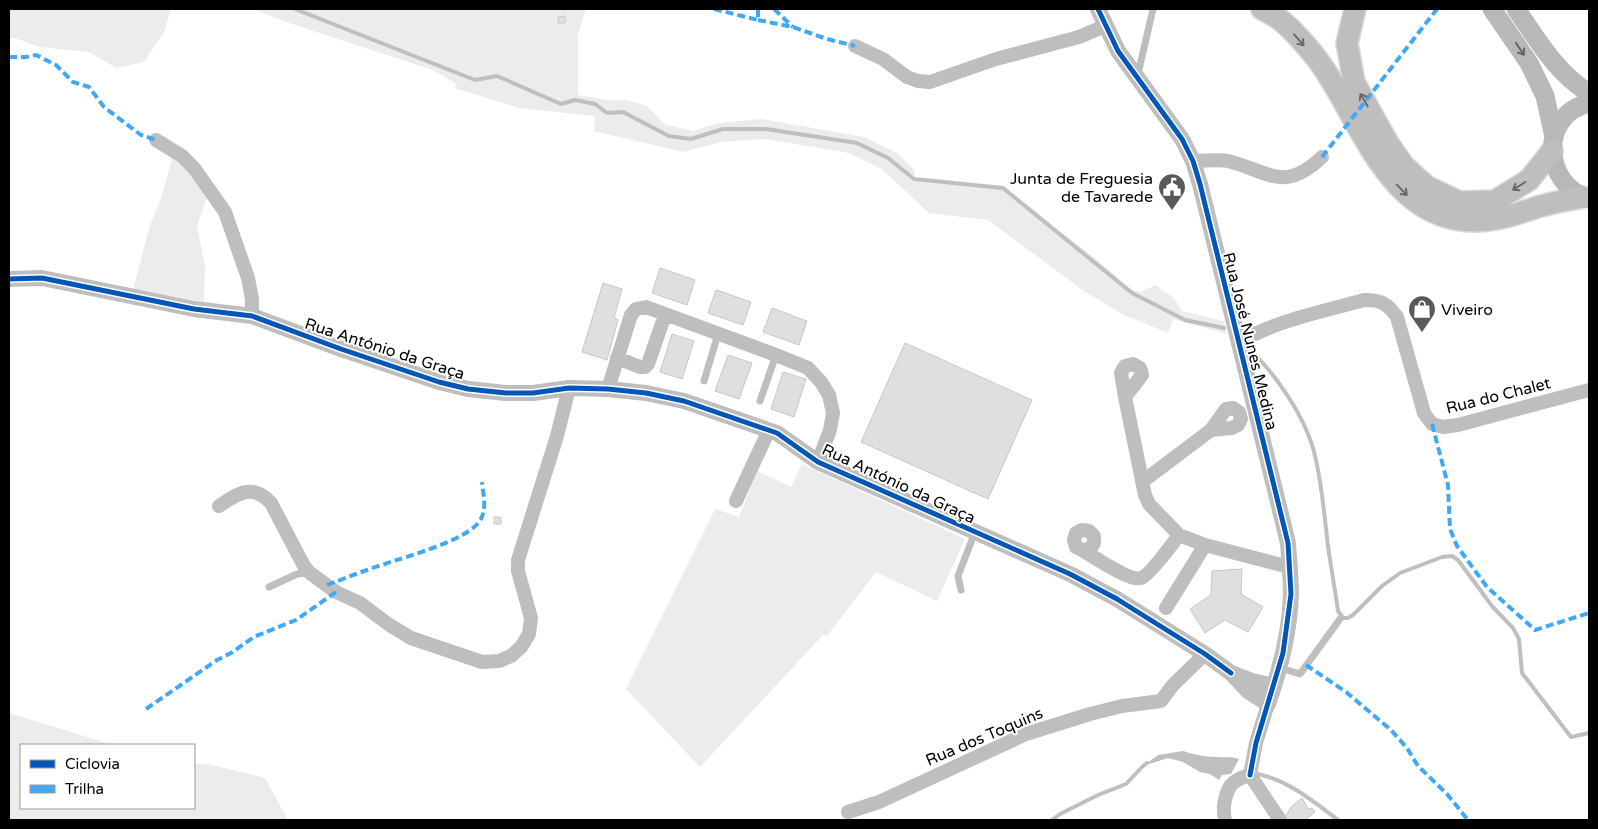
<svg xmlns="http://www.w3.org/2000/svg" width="1598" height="829" font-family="'Varela Round',sans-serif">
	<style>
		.green { fill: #ececec }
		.water { fill: #bfbfbf }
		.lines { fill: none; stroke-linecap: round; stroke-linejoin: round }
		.stream { stroke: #bfbfbf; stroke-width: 4 }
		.building { fill: #dfdfdf; stroke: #c7c7c7 }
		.primary-casing { stroke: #dbdbdb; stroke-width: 24 }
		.service { stroke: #bebebe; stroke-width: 7 }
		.minor { stroke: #bebebe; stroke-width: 14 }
		.tertiary { stroke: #bebebe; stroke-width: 16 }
		.secondary { stroke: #b8b8b8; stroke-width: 19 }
		.primary { stroke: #bebebe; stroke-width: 21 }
		.quiet { stroke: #3fa9f5; stroke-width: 4; stroke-dasharray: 8 4; stroke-linecap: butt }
		.cycleway-casing { stroke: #fff; stroke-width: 8 }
		.cycleway { stroke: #0057b8; stroke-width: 5 }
		.oneway { stroke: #686868 }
		.oneway2 { stroke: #656565 }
		.labels { text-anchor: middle; stroke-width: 4; stroke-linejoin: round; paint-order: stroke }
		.poi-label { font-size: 16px; fill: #000; stroke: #fff; text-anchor: end }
		.street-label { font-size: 16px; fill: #000; stroke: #fff }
	</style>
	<rect width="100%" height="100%" fill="#fff"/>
	<path class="green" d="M9 9H171L164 32 144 62 116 68 89 52 39 47 15 38H9Z
		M236 9H586L578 35V95L607 100H627L647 106 664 124 693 131 718 123 762 119 864 137 899 154 915 171 914 179 1003 188 1092 256 1132 290 1141 292 1155 285 1174 298 1182 311 1224 321 1227 334 1173 319 1168 333 1122 314 1084 291 988 220 929 213 883 170 849 153 765 139 721 142 683 152 594 131 595 116 519 108 455 88 456 84 433 70 295 25 255 10Z
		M174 153 207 197 197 226 205 266 204 302 133 290 150 225 161 198Z
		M802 464 965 539 937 601 876 572 827 636 823 635 700 767 626 689 715 509 739 517 757 471 791 487Z
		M9 713 113 745H21V808H194V764H208L265 778 288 820H9Z"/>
	<path class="water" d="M1183 751C1195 755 1207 757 1219 757 1227 758 1231 756 1239 759L1231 774 1222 775 1219 780 1210 774 1200 772 1183 762 1168 758 1143 766 1158 755Z"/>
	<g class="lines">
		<path class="stream" d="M295 9 475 80 497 76 561 104 575 100 595 104 607 113 623 112 669 136 691 139 723 129H766L857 143 888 158 914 179 1003 188 1132 293 1185 320 1224 328
			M1249 349C1275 373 1303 414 1313 448 1322 480 1324 514 1328 546 1331 568 1335 589 1338 611L1343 618H1348L1353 615 1382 586 1400 573 1442 557 1452 556 1458 560 1492 606 1513 628 1519 639 1522 673 1571 737 1589 733
			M1253 773C1285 778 1312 800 1338 820
			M1052 820 1060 814 1098 795 1126 784 1143 766 1147 763"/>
	</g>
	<path class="building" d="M565 16V23H558V17Z
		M660 268 695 280 687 305 652 293Z
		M603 283 622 289 614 318 618 320 607 360 582 352Z
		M716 290 751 302 743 325 708 313Z
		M772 308 807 321 799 345 763 332Z
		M672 334 694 341 682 379 660 372Z
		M905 343 1032 400 988 499 861 442Z
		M728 355 752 363 739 399 715 391Z
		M783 372 806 379 794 417 771 409Z
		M494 517H501V524H494Z
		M1242 569 1241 594 1263 607 1248 632 1225 620 1205 633 1190 609 1211 595 1212 571Z
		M1302 798 1308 809 1312 808 1315 812 1305 820H1287L1285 817 1292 806Z"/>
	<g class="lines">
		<g class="primary-casing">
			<path id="primary" d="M1262 9C1269 13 1278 17 1284 23 1295 32 1312 52 1320 63 1361 120 1388 221 1475 221 1499 221 1519 213 1541 206 1555 202 1569 200 1582 197
				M1355 9 1347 43 1354 82 1388 143 1404 166 1426 186 1459 202 1495 201 1529 180 1552 151"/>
		</g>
		<path class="service" d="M1138 74 1153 9
			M704 381 718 334
			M760 401 776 355
			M269 587 297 574 310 573
			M961 590 958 576 975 532
			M1280 668 1300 674 1340 619"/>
		<path class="minor" d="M855 46 883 59 907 77 918 81 930 82 996 59 1079 37 1105 26
			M156 140 182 156 194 168 225 212 248 278 252 299V316
			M1193 161C1204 161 1218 159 1228 161 1270 172 1284 193 1322 157
			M1239 342C1278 320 1321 312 1364 300 1381 300 1387 303 1397 317L1424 413 1432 424 1443 427 1458 425 1589 390
			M617 358 640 367H645L648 364 665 315
			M608 389 631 315 636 309 646 307 776 355 808 368 821 382 829 395 833 413 830 430 818 462
			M1125 397 1142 375 1140 368 1133 364 1125 366 1121 373 1125 397 1145 495 1149 504 1179 535 1205 545 1289 567
			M1142 482 1211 430 1226 409 1233 408 1239 412 1241 419 1238 425 1232 428 1211 430
			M736 501 769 430
			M219 506C238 493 253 483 271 503L304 566 310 573 336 592 360 603 388 624 411 638 482 662 499 661 511 656 521 647 529 634 531 618 518 571V560L557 436 569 388
			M1082 550 1090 549 1094 543V536L1089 531 1082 530 1076 533 1074 540 1076 547 1082 550C1093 556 1130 582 1141 578 1149 576 1173 543 1179 535
			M1166 608 1205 545
			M1250 775 1256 743 1268 704
			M1250 775 1280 820
			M848 812 879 802 1026 734 1090 714 1122 706 1161 701 1173 685 1205 654
			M1225 820C1222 809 1225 794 1231 785 1236 779 1243 777 1250 775"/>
		<path class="tertiary" d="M1098 9 1118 51 1182 139 1193 161 1200 184 1288 543C1289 560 1291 577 1291 594 1290 631 1280 670 1268 704L1248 691 1231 673 1252 681 1274 686
			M9 279 42 278 194 309 252 316 341 349 439 382 468 389 506 393H533L569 388 608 389 646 393 684 401 777 433 818 462 1070 574 1117 599 1205 654 1231 673"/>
		<path class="secondary" d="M1492 9 1529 63 1545 96 1554 137
			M1516 9C1537 39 1557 74 1589 93
			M1589 103C1539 115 1542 184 1589 199"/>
		<use href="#primary" class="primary"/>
		<path class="quiet" d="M714 9 758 20V9
			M774 9 793 27
			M758 20 793 27 827 39 855 46
			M9 57H26L36 55 56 65 73 82 89 87 104 107 141 135 156 140
			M1322 157 1437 9
			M1432 424 1448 485 1450 529 1457 546 1487 587 1535 630 1589 613
			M327 585C346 578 365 570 385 564 407 556 470 540 481 519 487 507 483 494 482 482
			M1306 665 1346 692 1391 730 1407 748 1418 766 1447 794 1468 820
			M146 709 217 660 231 653 254 637 296 620 336 592"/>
		<g class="cycleway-casing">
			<path id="cycleway" d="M1098 9 1118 51 1182 139 1193 161 1200 184 1288 543 1291 594 1283 653 1256 743 1250 775
				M9 279 42 278 194 309 252 316 341 349 439 382 468 389 506 393H533L569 388 608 389 646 393 684 401 777 433 818 462 1070 574 1117 599 1205 654 1231 673"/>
		</g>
		<use href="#cycleway" class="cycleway"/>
	</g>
	<defs><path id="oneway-shaft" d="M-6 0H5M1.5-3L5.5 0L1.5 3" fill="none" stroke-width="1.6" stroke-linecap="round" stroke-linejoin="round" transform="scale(1.25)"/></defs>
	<g class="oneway">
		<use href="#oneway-shaft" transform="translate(1299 40) rotate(49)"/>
		<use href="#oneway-shaft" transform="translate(1364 100) rotate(-120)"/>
		<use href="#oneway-shaft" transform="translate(1519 186) rotate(148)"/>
		<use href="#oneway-shaft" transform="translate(1402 190) rotate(46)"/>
	</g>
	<use class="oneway2" href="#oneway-shaft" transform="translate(1520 49) rotate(56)"/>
	<defs>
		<g id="civic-pin" transform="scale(1.4375)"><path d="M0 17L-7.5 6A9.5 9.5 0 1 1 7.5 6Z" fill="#595959" stroke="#fff"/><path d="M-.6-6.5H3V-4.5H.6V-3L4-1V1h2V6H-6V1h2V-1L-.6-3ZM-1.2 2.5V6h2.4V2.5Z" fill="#fff"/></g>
		<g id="shop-pin" transform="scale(1.4375)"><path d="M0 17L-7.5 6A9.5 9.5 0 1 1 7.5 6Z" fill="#595959" stroke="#fff"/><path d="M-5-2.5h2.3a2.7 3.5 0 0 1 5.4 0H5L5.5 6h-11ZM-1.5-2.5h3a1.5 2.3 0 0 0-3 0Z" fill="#fff"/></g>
	</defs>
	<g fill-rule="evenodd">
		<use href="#civic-pin" x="1172" y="187"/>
		<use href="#shop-pin" x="1422" y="309"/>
	</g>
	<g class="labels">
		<g class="poi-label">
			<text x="1153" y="184">Junta de Freguesia<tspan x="1153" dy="18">de Tavarede</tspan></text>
			<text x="1441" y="315" text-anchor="start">Viveiro</text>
		</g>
		<g class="street-label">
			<text transform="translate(1251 341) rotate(76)" y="6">Rua José Nunes Medina</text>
			<text transform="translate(385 348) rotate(18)" y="6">Rua António da Graça</text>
			<text transform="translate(1498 395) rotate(-14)" y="6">Rua do Chalet</text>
			<text transform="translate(899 483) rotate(25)" y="6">Rua António da Graça</text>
			<text transform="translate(984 736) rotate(-23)" y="6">Rua dos Toquins</text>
		</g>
	</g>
	<rect width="1598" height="829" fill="none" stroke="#000000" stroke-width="20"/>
	<rect x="20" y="744" width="175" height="65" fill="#ffffff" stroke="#999999"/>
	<rect x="30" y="760" width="25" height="8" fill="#0057b8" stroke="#999999"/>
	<text x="65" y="769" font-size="15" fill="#000000">Ciclovia</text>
	<rect x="30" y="785" width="25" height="8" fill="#3fa9f5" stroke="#999999"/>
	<text x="65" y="794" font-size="15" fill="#000000">Trilha</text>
</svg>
